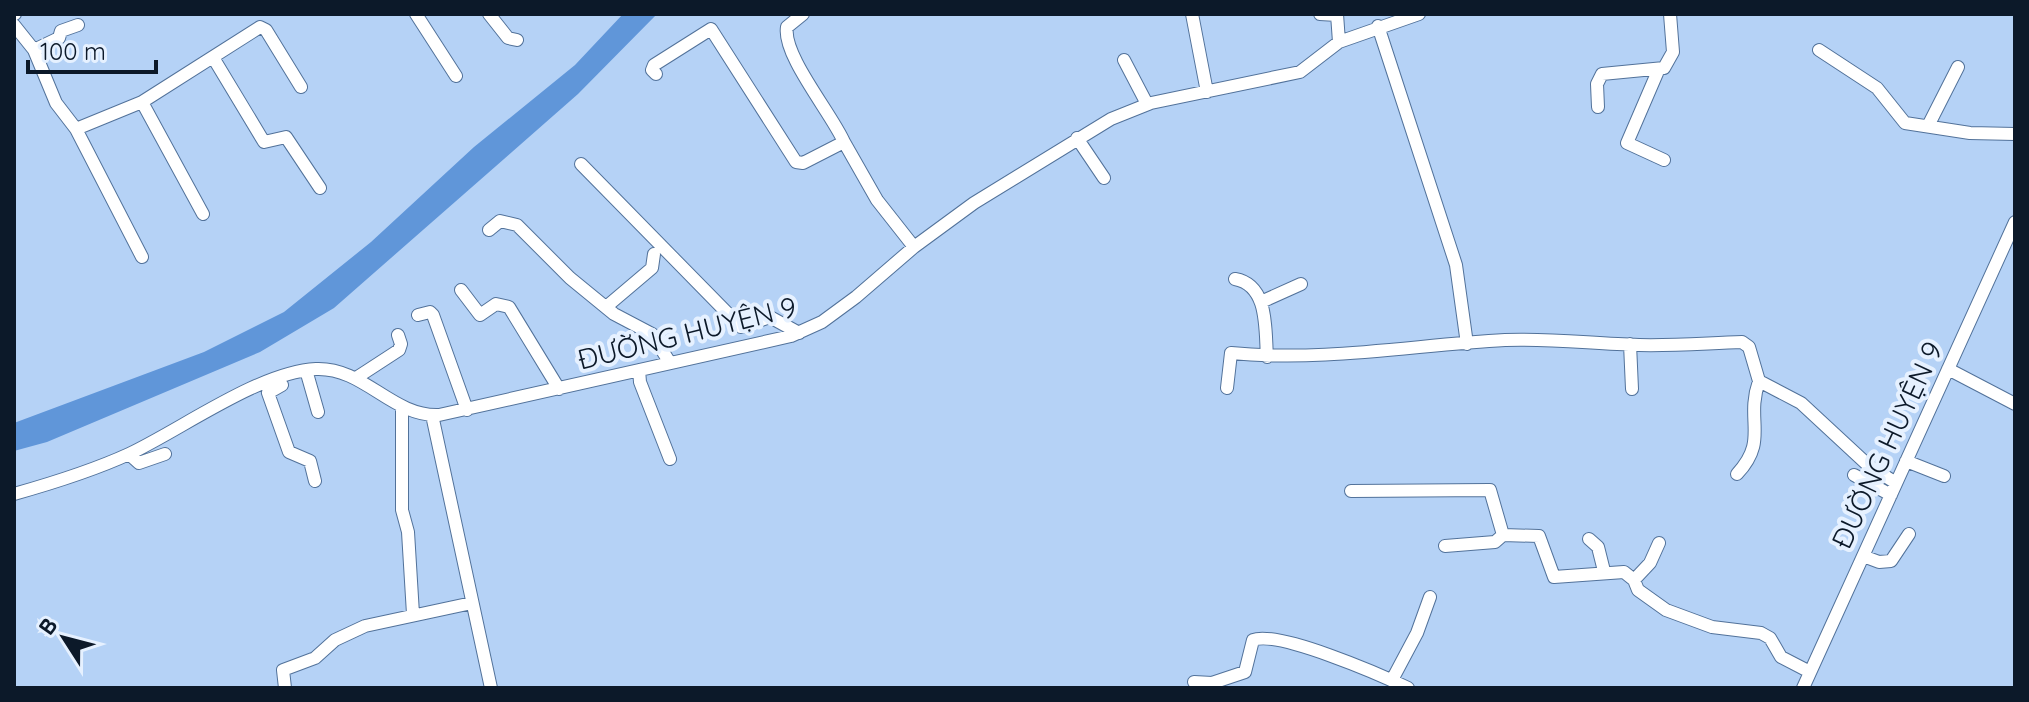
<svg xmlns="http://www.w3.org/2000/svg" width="2029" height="702" font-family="Quicksand,sans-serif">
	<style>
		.water { fill: #6096d9 }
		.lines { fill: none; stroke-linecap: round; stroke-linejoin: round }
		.minor-casing { stroke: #52729a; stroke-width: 14 }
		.minor { stroke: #fff; stroke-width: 12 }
		.labels { text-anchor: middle; stroke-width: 8; stroke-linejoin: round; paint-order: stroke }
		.street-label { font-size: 28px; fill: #0c1929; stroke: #e6f1ff }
	</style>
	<rect width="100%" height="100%" fill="#b5d2f6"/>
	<path class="water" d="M623 14H657L578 94 334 308 260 352 47 442 14 451V423L204 352 284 312 371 242 474 147 575 65Z"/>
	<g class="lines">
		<g class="minor-casing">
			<path id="minor" d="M14 14H15
				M416 14 456 76
				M489 14 508 38 517 40
				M803 14 787 27C782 55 832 114 844 142
				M1192 14 1207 92
				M1320 14 1337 15
				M1337 14 1339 42
				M14 25 34 50 59 38 61 31 78 25
				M1378 26 1456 265 1467 344
				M34 50 56 103 76 129 142 257
				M1819 50 1877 88 1905 123 1970 133 2015 134
				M214 59 264 142 286 137 320 188
				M1124 60 1147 104
				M1658 71 1627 143 1664 160
				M656 74 652 70 654 65 711 29 796 162 803 163 844 142 877 200 914 247
				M142 102 260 27 266 30 301 87
				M1598 107 1597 84 1602 74 1664 68 1673 52 1670 14
				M1928 126 1958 67
				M76 129 142 102 203 214
				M1077 138 1104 178
				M581 164 741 327 770 317 799 333
				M489 230 500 221 517 225 570 278 614 314 652 334 670 363
				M1235 279C1269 285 1265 330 1267 357
				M461 290 480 315 496 304 509 307 559 389
				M1261 302 1301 284
				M606 307 652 268 654 254
				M418 315 430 312 433 315 467 410
				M1630 344 1632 389
				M1948 369 2015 404
				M306 370 318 412
				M639 370 640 382 670 459
				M356 378 399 350 401 344 398 335
				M282 385 268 393 289 452 310 461 315 481
				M1227 388 1231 353C1323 362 1414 345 1505 340 1550 338 1594 344 1639 345 1673 346 1708 343 1742 342L1749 347 1759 381 1801 403 1869 466 1896 483
				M402 406V510L408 532 413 614
				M432 415 491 688
				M129 454 139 463 165 454
				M1906 461 1944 476
				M1737 474C1769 440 1745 421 1759 381
				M1854 475 1891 495
				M1351 491 1490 490 1503 535 1539 536 1554 577 1624 572 1634 580 1638 590 1666 610 1712 627 1761 633 1770 638 1781 657 1810 672
				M14 494C53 483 92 471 129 454 182 429 259 372 316 369 364 367 392 417 439 415L791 336 822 322 856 297 914 247 974 203 1111 119 1151 103 1300 72 1339 42 1419 14
				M1589 539 1598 547 1604 571
				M1445 546 1495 542 1503 535
				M1863 556 1879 562 1891 561 1909 534
				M1634 580 1650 563 1659 543
				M1392 680 1417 633 1430 597
				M1194 682 1212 683 1245 672 1253 640C1278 630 1381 675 1408 688
				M285 688 283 670 315 658 335 640 365 626 472 603
				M1803 688 2015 222"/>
		</g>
		<use href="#minor" class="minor"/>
	</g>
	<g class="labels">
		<g class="street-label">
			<text transform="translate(687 333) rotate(-14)" y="10">ĐƯỜNG HUYỆN 9</text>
			<text transform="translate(1887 445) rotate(-65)" y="10">ĐƯỜNG HUYỆN 9</text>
		</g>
	</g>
	<rect width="2029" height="702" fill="none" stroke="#0c1929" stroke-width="32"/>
	<g transform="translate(64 638) rotate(306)" stroke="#e6f1ff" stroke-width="6" paint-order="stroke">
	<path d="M0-6L14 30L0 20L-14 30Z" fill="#0c1929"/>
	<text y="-12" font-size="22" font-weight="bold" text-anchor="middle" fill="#0c1929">B</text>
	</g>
	<path d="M28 60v12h128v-12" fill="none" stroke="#0c1929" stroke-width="4"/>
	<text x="40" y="60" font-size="24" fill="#0c1929" stroke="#e6f1ff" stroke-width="6" paint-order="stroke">100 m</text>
</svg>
